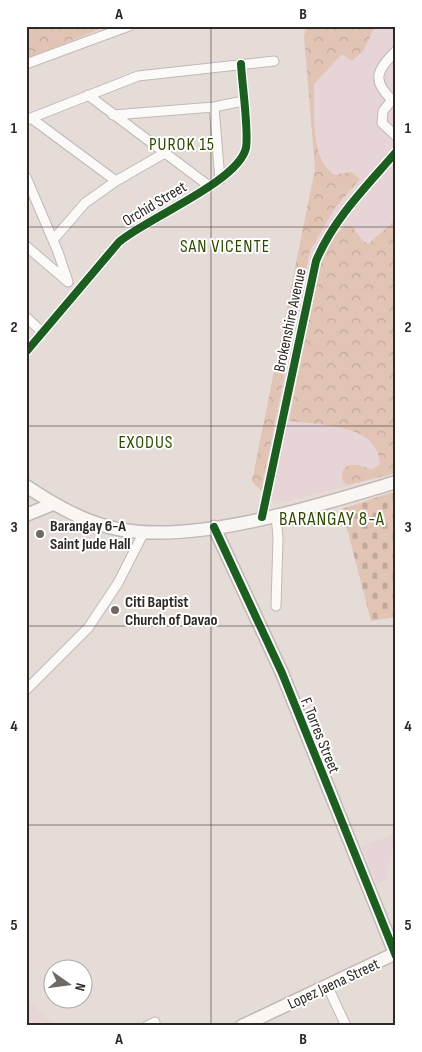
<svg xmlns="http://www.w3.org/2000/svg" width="422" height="1052" font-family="'Sofia Sans Condensed',sans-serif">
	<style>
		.commercial { fill: #e6d4d7 }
		.forest { fill: url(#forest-crowns) }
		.cemetery { fill: url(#cemetery-stones) }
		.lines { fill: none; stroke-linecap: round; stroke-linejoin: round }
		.street-casing { stroke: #c0b9b6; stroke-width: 11 }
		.secondary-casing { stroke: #c0b9b6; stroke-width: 15 }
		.street { stroke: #fbfaf9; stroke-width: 9 }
		.secondary { stroke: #f9f6f4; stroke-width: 12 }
		.cycleway-casing { stroke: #fff; stroke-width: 11 }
		.cycleway { stroke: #1b5e20; stroke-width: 8 }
		.grid { fill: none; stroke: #2f2926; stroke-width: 1; stroke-opacity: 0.55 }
		.poi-dot { fill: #6f6864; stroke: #fff; stroke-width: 2 }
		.labels { text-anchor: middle; stroke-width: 4; stroke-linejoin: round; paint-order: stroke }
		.street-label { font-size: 16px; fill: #2f2926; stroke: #fff }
		.poi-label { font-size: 16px; font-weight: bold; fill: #2f2926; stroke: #fff; text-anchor: start }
		.neighbourhood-label { font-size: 18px; letter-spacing: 1px; fill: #2f4a00; stroke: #fff }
		.quarter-label { font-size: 19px; letter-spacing: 1px; fill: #2f4a00; stroke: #fff }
		.neatline { fill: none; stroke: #2f2926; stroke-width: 2 }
		.grid-label { font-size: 16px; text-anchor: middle; font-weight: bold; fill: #2f2926 }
	</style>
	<defs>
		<pattern id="forest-crowns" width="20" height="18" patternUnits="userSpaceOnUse" patternTransform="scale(1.25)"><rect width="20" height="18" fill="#e2c4b5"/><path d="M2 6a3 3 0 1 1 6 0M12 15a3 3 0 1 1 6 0" fill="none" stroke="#c2a89c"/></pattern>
		<pattern id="cemetery-stones" width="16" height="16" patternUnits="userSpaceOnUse" patternTransform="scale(1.25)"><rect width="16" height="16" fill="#e2c4b5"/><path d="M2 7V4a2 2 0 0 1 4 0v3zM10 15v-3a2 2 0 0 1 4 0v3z" fill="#c2a89c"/></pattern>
	</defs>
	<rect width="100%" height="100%" fill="#e5dcd8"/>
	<path class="commercial" d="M303 26H396V474L276 504 252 481 315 169Z
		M396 833 386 880 376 884 362 846Z
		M26 998 55 1026H26Z"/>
	<path class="forest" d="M26 26H108L26 59Z
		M307 26H375L364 50 352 61 342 54 314 84C315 113 309 156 334 175L351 172 360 179 335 208 310 251 261 491 252 481 315 169 304 36Z
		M396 217V328L393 332 396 344V473L348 485 343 482C337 461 358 462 371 470L380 464C379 423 318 425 289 421L320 263 335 235 345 226H352L363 241 369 244C378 234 389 228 396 217Z"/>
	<path class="cemetery" d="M396 491V617L371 621 342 509Z"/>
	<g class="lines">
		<g class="street-casing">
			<path id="street" d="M396 51C377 70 371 80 392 100L383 111 382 123 396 136
				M26 64 129 26
				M88 95 209 186
				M214 107 220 180
				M113 115 214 107 243 101
				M31 118 116 181
				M26 120 138 76 274 61
				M26 177 58 252 68 282
				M53 240 85 203 116 181 163 154
				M26 246 67 281
				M26 317 42 332
				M26 352 119 242C147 218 238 182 246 148 249 131 242 84 241 64
				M262 517 316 261C334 218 366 187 396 152
				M276 606 278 538 276 514
				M26 690 88 628 118 583 144 532
				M327 985 346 1026
				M147 1026 155 1022"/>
		</g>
		<g class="secondary-casing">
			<path id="secondary" d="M26 486C56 506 87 524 123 530 201 543 320 505 396 482
				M26 515 53 504
				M214 527 282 673 396 956
				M242 1026 396 953"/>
		</g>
		<use href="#street" class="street"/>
		<use href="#secondary" class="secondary"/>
		<g class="cycleway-casing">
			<path id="cycleway" d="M26 352 119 242C147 218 238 182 246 148 249 131 242 84 241 64
				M262 517 316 261C334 218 366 187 396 152
				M214 527 282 673 396 956"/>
		</g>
		<use href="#cycleway" class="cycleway"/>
	</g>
	<path class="grid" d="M211 26V1026M26 227H396M26 426H396M26 626H396M26 825H396"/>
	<g class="poi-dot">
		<circle cx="40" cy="534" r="5"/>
		<circle cx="115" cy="610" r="5"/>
	</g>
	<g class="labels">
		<g class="street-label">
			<text transform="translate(154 203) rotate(-31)" y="6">Orchid Street</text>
			<text transform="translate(289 320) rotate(-78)" y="6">Brokenshire Avenue</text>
			<text transform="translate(321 735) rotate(68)" y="6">F. Torres Street</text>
			<text transform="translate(333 983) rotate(-25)" y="6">Lopez Jaena Street</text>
		</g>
		<g class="poi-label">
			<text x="50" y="531">Barangay 6-A<tspan x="50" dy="18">Saint Jude Hall</tspan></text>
			<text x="125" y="607">Citi Baptist<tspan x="125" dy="18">Church of Davao</tspan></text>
		</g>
		<g class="neighbourhood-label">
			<text x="182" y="150">PUROK 15</text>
			<text x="225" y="252">SAN VICENTE</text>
			<text x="146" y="448">EXODUS</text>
		</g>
		<g class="quarter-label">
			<text x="332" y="525">BARANGAY 8-A</text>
		</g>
	</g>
	<rect width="422" height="1052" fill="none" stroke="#ffffff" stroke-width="55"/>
	<g transform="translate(68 984) rotate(104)"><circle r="24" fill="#ffffff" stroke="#aca9a8"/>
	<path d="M0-4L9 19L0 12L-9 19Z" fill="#6f6864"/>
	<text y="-8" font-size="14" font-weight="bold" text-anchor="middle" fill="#2f2926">N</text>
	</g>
	<rect x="28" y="28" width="366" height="996" class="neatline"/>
	<g class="grid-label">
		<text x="119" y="19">A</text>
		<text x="303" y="19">B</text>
		<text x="14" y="133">1</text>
		<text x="408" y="133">1</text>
		<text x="14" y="332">2</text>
		<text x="408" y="332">2</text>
		<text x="14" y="532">3</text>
		<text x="408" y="532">3</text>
		<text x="14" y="731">4</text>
		<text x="408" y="731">4</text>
		<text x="14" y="930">5</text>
		<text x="408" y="930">5</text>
		<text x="119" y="1044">A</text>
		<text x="303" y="1044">B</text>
	</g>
</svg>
